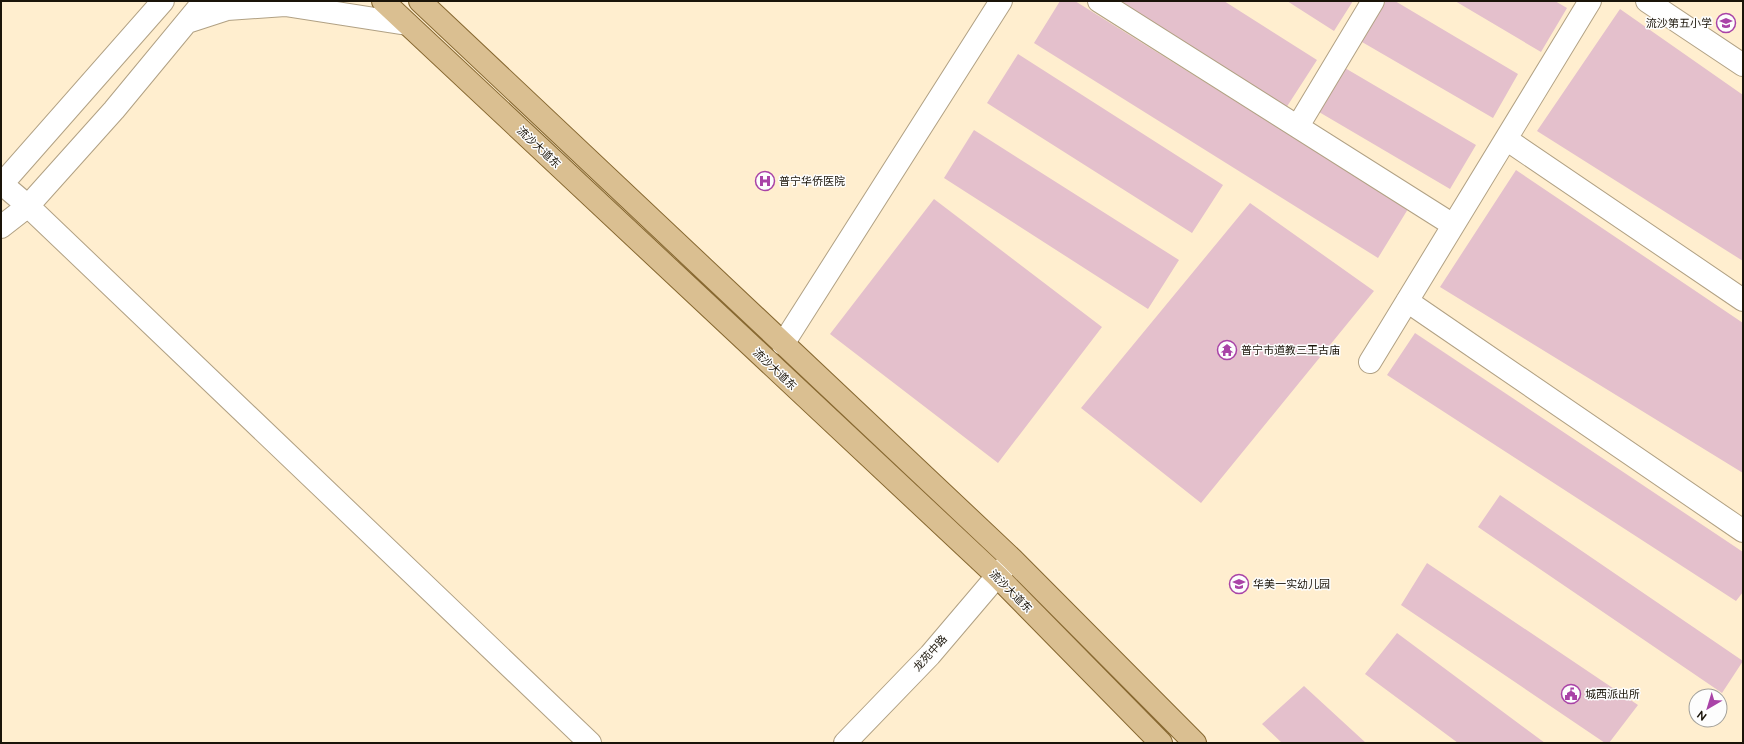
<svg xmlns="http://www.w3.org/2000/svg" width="1744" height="744" font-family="Raleway,'Noto Sans SC',sans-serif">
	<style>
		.building { fill: #e4c0cc }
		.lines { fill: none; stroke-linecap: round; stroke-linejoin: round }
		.minor-casing { stroke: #b1a184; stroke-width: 24 }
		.major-casing { stroke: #876831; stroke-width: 24 }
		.minor { stroke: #fff; stroke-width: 22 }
		.major { stroke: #dabf91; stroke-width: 22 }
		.labels { text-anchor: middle; stroke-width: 3; stroke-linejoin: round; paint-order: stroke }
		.poi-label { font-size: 11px; fill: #1a1409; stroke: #fdfdfd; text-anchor: start }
		.street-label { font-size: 11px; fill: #1a1409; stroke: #fdfdfd }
	</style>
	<rect width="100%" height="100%" fill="#ffeecf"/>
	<path class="building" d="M1060 1H1075L1408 209 1378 258 1034 43Z
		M1117 1H1224L1317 60 1286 108Z
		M1287 1H1353L1334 31Z
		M1386 1H1395L1518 74 1493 118 1362 42Z
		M1455 1H1555L1567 8 1541 52Z
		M1620 9 1743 95V261L1537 131Z
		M1018 54 1223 185 1192 233 987 103Z
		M1345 68 1476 145 1450 189 1319 112Z
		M974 130 1179 260 1148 309 944 178Z
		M1516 170 1743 323V473L1440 287Z
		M934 199 1102 327 998 463 830 334Z
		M1250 203 1374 291 1201 503 1081 408Z
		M1415 333 1743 552V592L1736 601 1387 375Z
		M1500 495 1743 661 1722 693 1478 527Z
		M1427 563 1638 705 1609 743H1605L1401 605Z
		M1397 633 1545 743H1458L1365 674Z
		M1304 686 1366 743H1282L1262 724Z"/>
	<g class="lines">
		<g class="minor-casing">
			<path id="minor" d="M1099 1 1453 225
				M1647 1 1743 65
				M187 22 227 9 285 5 407 24
				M1298 126 1373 1
				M1506 139 1743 300
				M1 183 28 206 590 743
				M2 184 163 1
				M1 227 28 206 114 110 204 1
				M1407 301 1743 531
				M783 344 1001 1
				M1370 362 1590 1
				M845 743 930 655 1009 562"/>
		</g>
		<g class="major-casing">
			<path id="major" d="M383 1 997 576 1161 743
				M420 1 1012 559 1195 743"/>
		</g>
		<use href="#minor" class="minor"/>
		<use href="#major" class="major"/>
	</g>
	<defs>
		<g id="school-ring" transform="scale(1)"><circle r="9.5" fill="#fdfdfd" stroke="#a943a7" stroke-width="1.5"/><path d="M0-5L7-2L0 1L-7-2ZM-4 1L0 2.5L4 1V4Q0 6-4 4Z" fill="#a943a7"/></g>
		<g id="hospital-ring" transform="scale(1)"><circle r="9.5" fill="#fdfdfd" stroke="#a943a7" stroke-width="1.5"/><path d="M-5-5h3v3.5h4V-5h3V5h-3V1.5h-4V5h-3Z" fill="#a943a7"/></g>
		<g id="temple-ring" transform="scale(1)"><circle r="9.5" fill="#fdfdfd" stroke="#a943a7" stroke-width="1.5"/><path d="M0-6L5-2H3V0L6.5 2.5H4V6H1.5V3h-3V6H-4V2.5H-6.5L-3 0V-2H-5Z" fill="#a943a7"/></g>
		<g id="civic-ring" transform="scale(1)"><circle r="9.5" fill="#fdfdfd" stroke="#a943a7" stroke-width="1.5"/><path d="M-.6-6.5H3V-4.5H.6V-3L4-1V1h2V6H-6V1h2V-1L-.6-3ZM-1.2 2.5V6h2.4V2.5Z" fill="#a943a7"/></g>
	</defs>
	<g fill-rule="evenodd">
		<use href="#school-ring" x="1726" y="23"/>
		<use href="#hospital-ring" x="765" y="181"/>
		<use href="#temple-ring" x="1227" y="350"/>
		<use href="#school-ring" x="1239" y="584"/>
		<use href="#civic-ring" x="1571" y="694"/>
	</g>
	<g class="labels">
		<g class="poi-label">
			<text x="1712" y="27" text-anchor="end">流沙第五小学</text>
			<text x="779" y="185">普宁华侨医院</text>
			<text x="1241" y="354">普宁市道教三王古庙</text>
			<text x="1253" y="588">华美一实幼儿园</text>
			<text x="1585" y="698">城西派出所</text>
		</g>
		<g class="street-label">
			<text transform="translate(539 147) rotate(43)" y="4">流沙大道东</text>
			<text transform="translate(775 369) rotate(43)" y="4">流沙大道东</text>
			<text transform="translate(1011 591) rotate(45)" y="4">流沙大道东</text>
			<text transform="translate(930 653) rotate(-48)" y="4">龙苑中路</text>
		</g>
	</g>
	<rect width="1744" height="744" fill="none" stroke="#1a1409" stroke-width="4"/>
	<g transform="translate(1708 708) rotate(218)"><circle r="19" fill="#fdfdfd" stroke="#a2a09b"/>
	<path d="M0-3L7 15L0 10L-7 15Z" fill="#a943a7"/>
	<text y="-6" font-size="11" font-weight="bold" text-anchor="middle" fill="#1a1409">N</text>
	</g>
</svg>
